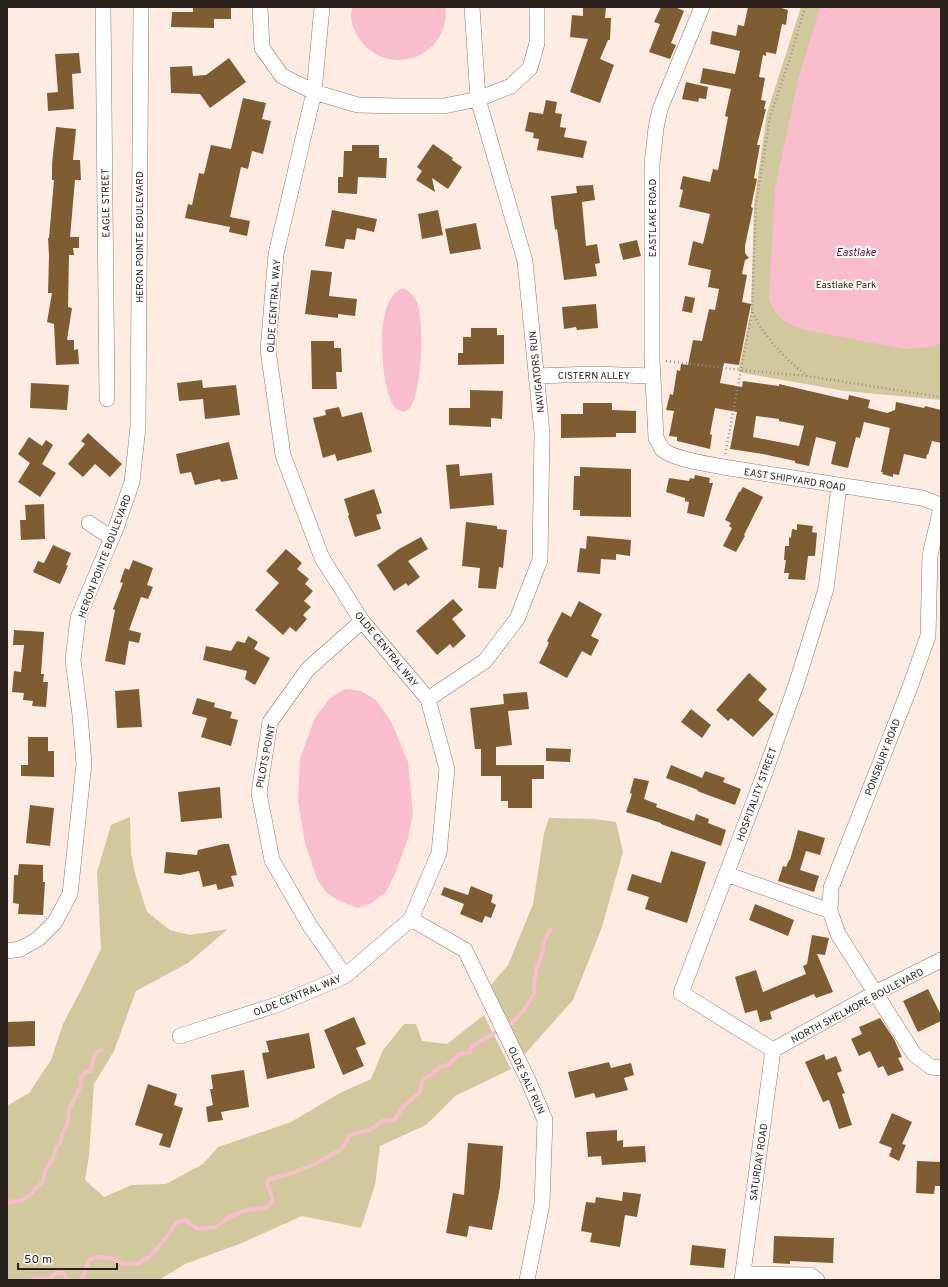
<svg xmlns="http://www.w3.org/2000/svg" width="948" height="1287" font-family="Overpass,sans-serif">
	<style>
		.green { fill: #d2c89e }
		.water { fill: #f9bdce }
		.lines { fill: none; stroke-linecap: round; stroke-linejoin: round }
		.stream { stroke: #f9bdce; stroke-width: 4 }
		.building { fill: #7e5d33; fill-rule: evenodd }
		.street-casing { stroke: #8d786f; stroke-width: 16 }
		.path { stroke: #9c8e88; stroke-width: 2.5; stroke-dasharray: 1 3; stroke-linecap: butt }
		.street { stroke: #fff; stroke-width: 15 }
		.labels { text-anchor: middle; stroke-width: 4; stroke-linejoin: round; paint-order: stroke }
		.street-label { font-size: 10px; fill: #2a211d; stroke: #fdfdfd }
		.park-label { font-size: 10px; fill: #332900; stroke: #fdfdfd }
		.water-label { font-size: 11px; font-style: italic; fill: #581430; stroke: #fdfdfd }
	</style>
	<rect width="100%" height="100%" fill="#feece3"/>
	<path class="green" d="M801 7H941V400L845 391 743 373 739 371V368L751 311 754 204 767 113Z
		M130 817 131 854 136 877 147 912 170 930 190 935 228 929 188 963 136 991 114 1051 94 1084 89 1156 85 1180 104 1197 132 1185 166 1184 203 1164 218 1147 291 1122 340 1093 371 1079 383 1050 404 1024H416L422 1041 447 1044 484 1015 511 1069 455 1096 426 1125 380 1146 375 1185 361 1228 302 1216 242 1243 185 1264 159 1280H7V1106L29 1093 51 1060 63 1024 82 988 101 949 97 872 111 825Z
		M549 818 595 819 616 822 623 852 602 927 573 1000 524 1055 491 985 508 965 533 904 544 833Z"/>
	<path class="water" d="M352 7H445C447 16 445 26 441 34 422 70 372 68 355 31 351 23 350 16 352 7Z
		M820 7H941V343L935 346 921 348 904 349 806 330C787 324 775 319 769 298L775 189 798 80Z
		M403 288C408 291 413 294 416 300 425 318 422 389 411 406 410 409 406 411 404 412L396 409C394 406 391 402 390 398 381 376 376 311 395 293 397 291 400 290 403 288Z
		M345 689 361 691 376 700 391 721 408 762 413 814 408 838 395 874 386 892 372 903 358 908 339 901 326 892 317 879 305 843 298 800 300 758 315 718 329 699Z"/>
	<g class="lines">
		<path class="stream" d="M506 1027 510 1025 524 1010 534 994V982L537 967 544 950 543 943 551 929
			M7 1203 9 1202 22 1200 29 1196 43 1181 45 1171 54 1157 56 1147 60 1144 62 1135 68 1122 69 1110 81 1085V1077L86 1071H91L95 1053 102 1050
			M32 1280 36 1278 50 1279 56 1273H64L67 1280
			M82 1280 89 1260 97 1257 111 1258 124 1264 139 1263 149 1257 166 1238 176 1223 185 1220 198 1229 216 1227 228 1218 243 1211 267 1207 273 1202 272 1197 267 1184 269 1179 287 1175 315 1164 342 1149 350 1135 370 1130 382 1121 394 1120 404 1106 420 1092 423 1079 431 1075 440 1067 448 1065 458 1055 470 1052 471 1047 480 1041 500 1030"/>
	</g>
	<path class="building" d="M193 7H231V19H214V28L171 27 172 12H193Z
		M583 7H606L605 18H611L610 40H608L600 59 614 65 600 103 570 92 588 39 570 37 572 15 583 16Z
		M661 7H675L684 11 671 43 676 45 670 59 649 52 660 24 654 22Z
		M748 7H778L788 10 786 25 782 24 776 54 766 52V56L763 55 759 77 765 78 761 100 766 101 764 109H766L757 145H760L754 178 757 179 751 207 753 208 745 246V253L749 258 745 260 742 274 747 275 742 302 751 304 739 365 724 363 720 383 742 387 743 381 779 386V384L848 400 849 395 870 400 868 408 887 413 895 410 896 402 924 408 925 406 941 410V443L932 441 928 455 927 454 926 459 904 454 899 475 893 474V477L882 474 883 472H881L890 428 864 422 860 438 856 437 848 468 831 464 836 442 816 437 809 466 795 463V461L763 454 730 449 737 412 715 408 710 434 712 435 710 449 677 441V437L669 436 674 411 666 410 670 394 673 395 677 370 680 371 681 364 688 365 693 340 702 341 709 309 715 310 719 289 708 287 711 270 688 265 693 241 703 244 710 214 679 207 683 190 680 189 683 176 710 182 713 169 718 170 728 117 725 116 731 89 700 83 703 68 735 74 740 51 710 44 712 31 736 36 738 25 744 26ZM756 416 779 419V421L804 426 799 446 753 437Z
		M79 53 81 73 72 74 74 109 48 111 47 93 58 92 55 54Z
		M229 58 246 82 210 108 200 94 171 93 170 67 192 66 193 76 206 75Z
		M686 82 708 87 706 99 699 98 698 102 682 99Z
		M243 98 266 103 262 119 271 121 263 154 252 151 248 169 241 167 230 217 250 221 247 236 229 232 230 227 185 218 188 204 192 205 199 173 204 174 211 145 231 149Z
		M546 100 557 102 555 113 562 114 560 127 566 128 564 137 587 141 583 158 537 150 539 139 533 138 534 133 525 131 529 112 543 114Z
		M56 127 76 129 73 160H80L81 180H75L70 237H79V248H73L74 255H69L68 307 72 308 67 340H74V350L78 349 79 364 56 365 54 324 47 322 52 293H48L49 256 48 238H49L54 180H52V164Z
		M433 144 453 158 452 160 462 167 448 189 432 178 435 192 416 180 422 171 417 167Z
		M352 145H379V158H387L386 178 358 177 357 194 338 193V177H343L344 151H352Z
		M593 185 595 200 582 202 586 246 597 244 600 263 595 264 597 276 564 280 557 229 555 230 551 196 577 193 576 186Z
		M332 210 377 219 374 232 357 228 355 240 346 239 344 249 325 246Z
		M438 210 443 235 422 239 418 214Z
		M476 223 481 249 450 254 445 229Z
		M637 240 641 256 623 260 619 244Z
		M311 270 332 272 329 296 357 299 355 316 338 314V318L305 314Z
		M685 296 695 298 692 313 682 311Z
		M596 304 598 328 577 330 576 327 564 329 562 307Z
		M471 328H497V335H504V364L458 365V353H463V337H471Z
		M311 341H334V348H341L342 372H336L337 389H312Z
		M202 380 203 388 236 385 240 415 205 419 203 399 179 401 177 383Z
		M31 383 69 385 67 410 30 408Z
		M470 390 503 391 502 419 491 418V427L449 425V408H470Z
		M583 403H612V410L636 411V433H616V437L561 438V414H583Z
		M339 407 342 417 362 412 372 452 337 461 335 454 323 458 313 418 326 415 325 410Z
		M88 433 122 464 110 477 95 464 83 477 68 464 85 444 81 441Z
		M29 437 42 446 46 440 53 445 42 464 56 473 40 497 18 482 30 463 18 454Z
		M229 442 238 479 221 482 220 479 195 485 191 472 180 474 176 454Z
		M459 464 460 476 492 473 494 505 450 509 446 465Z
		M580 467 631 469V517L580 516V510H573L574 476H580Z
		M695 475 710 478 709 483H713L704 517 687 513 689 502 685 501V498L666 492 669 478 689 481 690 478 694 479Z
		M743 487 763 497 744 535 745 536 736 552 723 546 732 528 729 526 731 523 725 520 739 492H740Z
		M374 489 382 513 376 515 381 529 355 537 348 516 349 515 344 499Z
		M44 504 45 539 21 540 20 520H26L25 505Z
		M466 522 497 526V529L507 530 503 568 499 567 496 589 478 588 480 568 462 566Z
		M797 524 813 526 812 532 817 533 815 556H808L805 580 788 579 789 573H784L786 560H784L785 546H789V537L791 538 792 529 797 530Z
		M587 536 631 540 630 556 616 554V560L601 559 600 574 577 572 580 548 586 549Z
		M421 537 428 549 408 561 420 577 408 586 406 583 394 591 377 565 399 549Z
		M53 545 71 553 66 565 68 566 60 584 33 572 38 561 44 563Z
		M286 549 302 563 297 569 309 579 305 584 313 591 304 601 311 607 303 615 307 619 296 632 290 627 283 635 255 610 279 583 266 571Z
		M133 560 153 568 147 585 153 587 148 599 141 597 129 630 141 633 139 643 129 641 125 665 105 661 115 610 113 609 123 583 120 582 125 568 129 570Z
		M453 599 463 610 452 619 466 636 453 648 450 644 437 655 416 631Z
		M579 601 602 614 591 636 599 640 591 656 582 651 567 678 539 663 549 643 547 641 562 612 571 617Z
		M14 630 44 632 41 674H44L43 682H48L46 707 32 706 33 701 23 700 24 693 12 692 14 671 21 672 24 645H13Z
		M248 636 258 642 254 649 270 658 255 685 245 679 247 671 203 660 206 646 231 651 237 641 245 643Z
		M749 673 767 689 758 700 774 714 753 737 731 718 728 721 716 710Z
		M139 689 142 727 117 728 115 691Z
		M527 692 529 709 508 711 512 745 496 747V765H544V779H532V808H508V801H501V776H481V749H475L470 708 504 704 503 694Z
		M197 698 215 703 214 707 232 712 230 718 238 720 231 746 201 737 207 718 192 714Z
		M691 709 711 725 702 738 681 722Z
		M28 737H48V751H54V777L21 776V765H28Z
		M546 748 571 749 570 762 546 761Z
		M671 765 702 778 705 771 725 778 723 782 741 789 735 805 697 791 698 790 666 778Z
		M634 778 649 781 644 799 657 804 656 807 694 821 696 814 709 819 708 823 726 830 721 846 661 824V823L626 812 632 794 630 793Z
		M220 787 222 818 181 822 178 792Z
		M30 805 54 808 50 846 26 843Z
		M798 830 825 838 820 855 806 851 800 870 819 876 814 892 778 881 783 866 786 867 789 860H790Z
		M224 844H229L237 875 231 876 234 886 218 890 216 884 203 887 199 871 180 875 164 873 166 852 197 855 198 850Z
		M671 851 706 862 687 923 645 909 649 897 627 890 632 874 661 883Z
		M19 864 43 865V882H45L43 915 18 914 19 904 13 903 14 875H18Z
		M471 886 493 895 491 902 496 905 491 918 485 916 482 923 460 914 464 904 441 895 444 887 468 895Z
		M755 904 794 920 788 936 749 920Z
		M812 935 829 938 825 955 817 954 833 992 816 998 814 994 770 1012 772 1019 760 1022 757 1010 745 1013 735 977 756 970 763 992 806 974 803 966 807 964Z
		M928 989 941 1015V1021L918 1032 903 1001Z
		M354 1017 366 1044 356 1048 364 1066 343 1075 324 1030Z
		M880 1018 894 1039 902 1057 898 1058 904 1070 888 1076 883 1066 878 1068 870 1051 859 1056 851 1039 862 1034 859 1027Z
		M35 1021V1046L7 1047V1022Z
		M309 1033 315 1068 267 1079 262 1053 269 1052 266 1041Z
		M824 1054 826 1060 836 1056 842 1071 837 1073 845 1093 842 1094 852 1125 839 1129 829 1100 823 1102 805 1062Z
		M609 1062 611 1068 631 1063 634 1075 624 1078 628 1090 596 1098 594 1093 575 1098 568 1072Z
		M244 1070 249 1107 221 1112 223 1120 208 1122 206 1107 213 1105 210 1089H213L211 1075Z
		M148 1084 177 1094 174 1105 183 1108 170 1148 159 1145 163 1134 135 1125Z
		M892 1113 912 1122 902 1144 906 1145 899 1161 889 1156 892 1148 879 1143Z
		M617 1130V1141L623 1140V1147L645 1146 646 1162 602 1165 601 1156 588 1157 586 1132Z
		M468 1143 503 1146 500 1187 492 1230 469 1226 467 1237 446 1233 453 1193 464 1195Z
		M917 1161 941 1162V1186H935L934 1194 916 1193Z
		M623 1192 641 1194 637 1217 625 1215 620 1247 590 1242 592 1233 581 1231 586 1202 595 1203 596 1197 622 1201Z
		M774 1236 834 1238 833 1263 790 1261V1264L773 1263Z
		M692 1245 726 1249 724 1268 690 1265Z"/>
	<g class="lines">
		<g class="street-casing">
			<path id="street" d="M103 7 107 399
				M260 7 262 48 282 76 314 92 358 105 399 106H444L478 99 511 86 530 68 537 43V7
				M702 7 660 109 656 128 652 164V359L656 438C658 441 660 446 662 449 672 459 708 464 723 467L922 498 941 505
				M536 376 593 374 652 376
				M941 508 930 555 928 636 910 687 831 888 830 911 838 934 914 1054 931 1067 941 1068
				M89 523 112 538
				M428 699 485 661 517 619 540 560 542 433 525 261 478 99 472 7
				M726 874 830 911
				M411 919 465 950 528 1080 545 1120 542 1204 527 1280
				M7 951 20 949 38 939 55 922 70 894 84 764 80 715 73 660 78 618 116 528 132 482 138 427 141 7
				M345 976 310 926 272 860 259 793 270 722 308 669 362 621
				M180 1036 279 1004 345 976 411 919 439 853 447 769 428 699 362 621 322 558 283 455 268 350 276 254 314 92 322 7
				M773 1050 681 993 764 775 796 685 826 589 839 486
				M773 1050 875 993 941 960
				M743 1274 810 1275 817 1280
				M742 1280 773 1050"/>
		</g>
		<path class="path" d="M805 7 791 55 770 117 756 204 752 311 761 328 774 345 787 359 807 376 941 397
			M752 312 741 370 807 376
			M666 361 741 370 725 455
			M54 1280H55"/>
		<use href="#street" class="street"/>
	</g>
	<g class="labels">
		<g class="street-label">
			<text transform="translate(105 203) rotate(-91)" y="4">EAGLE STREET</text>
			<text transform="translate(652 218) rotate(-90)" y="4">EASTLAKE ROAD</text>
			<text transform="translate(139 237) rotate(-90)" y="4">HERON POINTE BOULEVARD</text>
			<text transform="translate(273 306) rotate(-86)" y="4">OLDE CENTRAL WAY</text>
			<text transform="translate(536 372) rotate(-96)" y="4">NAVIGATORS RUN</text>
			<text x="594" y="379">CISTERN ALLEY</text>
			<text transform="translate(795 479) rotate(9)" y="4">EAST SHIPYARD ROAD</text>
			<text transform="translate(104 556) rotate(-69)" y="4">HERON POINTE BOULEVARD</text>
			<text transform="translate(387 649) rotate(51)" y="4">OLDE CENTRAL WAY</text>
			<text transform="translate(265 756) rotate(-79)" y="4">PILOTS POINT</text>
			<text transform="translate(882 757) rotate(-69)" y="4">PONSBURY ROAD</text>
			<text transform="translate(756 794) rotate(-70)" y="4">HOSPITALITY STREET</text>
			<text transform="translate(297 995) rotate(-22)" y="4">OLDE CENTRAL WAY</text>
			<text transform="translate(857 1005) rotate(-28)" y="4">NORTH SHELMORE BOULEVARD</text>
			<text transform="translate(527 1080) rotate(65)" y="4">OLDE SALT RUN</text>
			<text transform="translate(758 1162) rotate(-82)" y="4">SATURDAY ROAD</text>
		</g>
		<g class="park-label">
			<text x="846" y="288">Eastlake Park</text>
		</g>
		<g class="water-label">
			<text x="856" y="256">Eastlake</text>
		</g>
	</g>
	<rect width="948" height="1287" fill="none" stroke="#2a211d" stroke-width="16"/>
	<path d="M18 1263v6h99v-6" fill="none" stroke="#2a211d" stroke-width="2"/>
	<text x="24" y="1263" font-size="12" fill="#2a211d" stroke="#fdfdfd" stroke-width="3" paint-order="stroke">50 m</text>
</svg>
